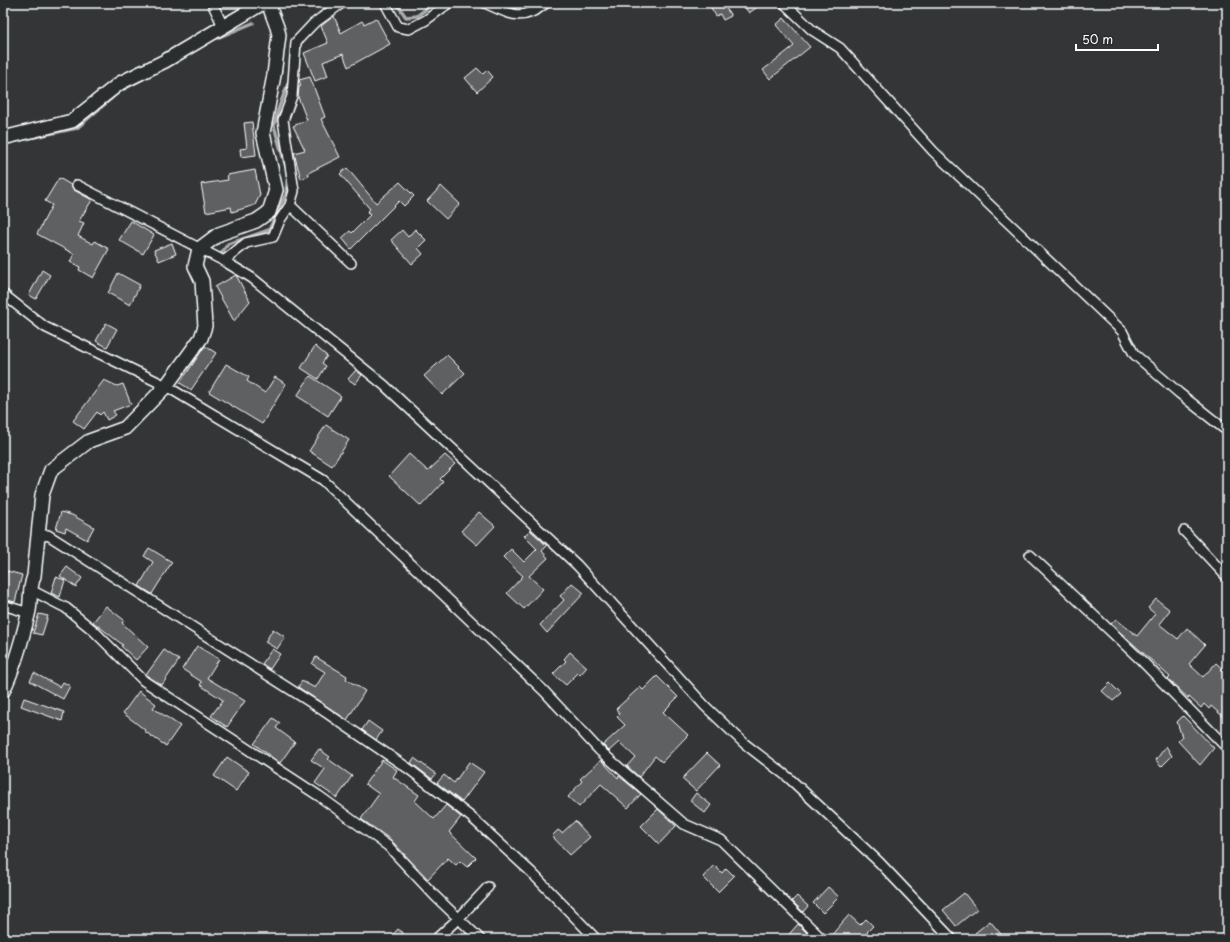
<svg xmlns="http://www.w3.org/2000/svg" width="1230" height="942" font-family="'Playpen Sans',sans-serif">
	<style>
		.lines { fill: none; stroke-linecap: round; stroke-linejoin: round }
		.stream { stroke: #abacad; stroke-width: 3.5 }
		.building { fill: #5f6162; stroke: #fff }
		.street-casing { stroke: #fff; stroke-width: 12 }
		.secondary-casing { stroke: #fff; stroke-width: 16 }
		.street { stroke: #2a2d2e; stroke-width: 9 }
		.secondary { stroke: #2a2d2e; stroke-width: 13 }
	</style>
	<rect width="100%" height="100%" fill="#333536"/>
	<filter id="ink" filterUnits="userSpaceOnUse"><feTurbulence type="fractalNoise" baseFrequency=".025" numOctaves="2"/><feDisplacementMap in="SourceGraphic" scale="8" xChannelSelector="R" yChannelSelector="G"/><feConvolveMatrix kernelMatrix="1 2 1 2 8 2 1 2 1" color-interpolation-filters="sRGB"/></filter>
	<g filter="url(#ink)">
		<g class="lines">
			<path class="stream" d="M396 3 406 17 417 16 434 3
				M502 3C515 7 523 8 536 3
				M292 7 302 3
				M319 14 332 3
				M217 38 253 23
				M15 141 77 128 120 91 150 75
				M286 167 274 126 278 110 290 78
				M218 258 228 244 269 230 286 194 288 173"/>
		</g>
		<path class="building" d="M708 3H723L731 16 723 20 720 14 716 16Z
			M742 3H763L749 13Z
			M334 16 341 33 362 21 364 24 376 18 390 44 348 67 343 54 323 62 328 76 315 81 304 53 328 43 321 26Z
			M784 18 810 47 770 79 763 70 794 46 776 25Z
			M477 68 483 74 487 70 493 77 477 92 465 78Z
			M310 77 325 117 321 119 340 157 308 173 309 176 301 179 294 153 305 150 293 126 307 120 298 97 299 87 301 86 299 80Z
			M252 122 256 155 241 157 240 149 247 148 244 123Z
			M347 168 376 203 400 182 414 196 404 206 399 201 351 249 342 238 350 231 352 233 370 215 367 212 370 209 340 174Z
			M255 170 260 195 255 205 232 212 231 207 206 212 201 184 228 180 227 175Z
			M59 178 71 185 74 190 92 200 79 221 84 223 78 236 93 244 95 241 109 249 93 278 79 270 80 267 70 262 74 254 37 234 52 205 45 201Z
			M441 186 460 204 446 219 427 201Z
			M131 221 154 235 143 254 119 240Z
			M415 229 426 240 418 248 423 254 412 264 391 240 402 230 408 237Z
			M172 243 176 254 159 261 154 250Z
			M42 270 50 275 36 299 29 295Z
			M118 273 140 285 130 305 108 293Z
			M236 275 250 301 234 321 215 287Z
			M106 323 117 329 107 347 96 341Z
			M205 346 216 353 191 390 180 383Z
			M315 346 327 356 322 363 326 366 318 379 301 368Z
			M447 355 465 373 442 395 424 376Z
			M226 364 249 377 247 381 265 393 275 377 286 384 262 424 209 392Z
			M356 370 362 375 355 384 348 379Z
			M310 376 341 396 328 416 297 396Z
			M104 380 117 386 123 384 131 404 113 411 116 415 107 420 103 412 100 415 97 412 84 429 73 421Z
			M326 425 349 440 332 466 309 451Z
			M409 454 428 471 445 455 455 464 440 479 443 482 421 506 389 476Z
			M61 512 72 515 94 527 87 540 66 528 65 532 56 529Z
			M479 512 495 526 477 545 461 531Z
			M530 530 547 546 542 551 548 558 529 576 543 589 524 609 507 593 523 576 503 557 511 549 524 562 537 549 524 536Z
			M149 548 172 562 152 594 139 586 153 562 144 556Z
			M67 567 82 578 76 587 60 576Z
			M7 571 22 575 15 602 3 599V586Z
			M56 577 65 580 60 597 51 593Z
			M572 583 584 593 547 633 540 625 564 600 560 596Z
			M1156 599 1170 610 1159 624 1178 639 1187 628 1205 645 1189 664 1203 677 1216 663 1227 673V720L1211 706 1209 709 1204 704 1201 708 1189 697 1188 698 1168 679 1170 677 1111 624 1116 619 1137 636 1155 614 1148 608Z
			M106 606 124 620 122 623 148 647 136 660 121 646 123 645 93 622Z
			M39 614 48 616 42 635 33 633Z
			M273 629 285 637 277 649 265 642Z
			M197 646 219 659 207 678 245 701 227 727 211 716 223 700 200 685 202 682 182 669Z
			M272 649 280 654 270 669 262 664Z
			M164 650 179 660 162 685 146 675Z
			M570 652 587 667 580 675 578 673 566 685 553 674 566 661 564 659Z
			M316 657 347 676 346 679 365 691 347 720 298 687 302 681 315 688 325 672 312 664Z
			M34 673 60 687 63 682 70 686 63 699 30 681Z
			M657 676 678 697 663 712 688 735 662 762 655 756 639 777 627 766 635 757 619 742 609 751 603 745 625 725 617 717 620 714 616 709 640 687 643 690Z
			M1110 683 1121 694 1113 701 1102 691Z
			M139 691 156 704 153 708 180 726 166 746 144 731 145 730 123 713Z
			M24 698 64 712 62 721 21 706Z
			M1183 716 1214 748 1200 765 1178 741 1182 737 1177 722Z
			M273 718 280 723 276 728 295 742 280 763 254 744Z
			M368 721 382 731 376 740 362 730Z
			M1166 746 1172 756 1161 767 1156 760Z
			M319 749 330 757 328 759 352 776 337 798 315 783 325 769 311 760Z
			M707 753 720 765 696 791 682 779Z
			M227 757 249 772 236 791 214 776Z
			M414 758 436 774 432 779 411 763Z
			M382 760 397 770 393 777 419 795 415 801 434 819 446 805 461 817 449 832 476 858 467 867 460 861 456 865 448 858 428 879 390 839 361 819 379 794 365 784Z
			M601 760 618 778 619 776 641 794 628 808 601 784 579 807 568 797 582 781 580 779Z
			M469 762 484 772 462 802 437 783 444 775 454 783Z
			M696 793 711 805 705 813 690 801Z
			M658 809 676 826 659 844 641 826Z
			M575 821 590 837 570 855 552 836 558 830 562 833Z
			M714 865 722 873 726 868 734 876 718 892 703 877Z
			M828 887 839 897 823 913 813 903Z
			M964 893 977 909 956 926 943 910Z
			M797 896 808 906 803 912 792 901Z
			M849 915 860 925 866 919 873 926 867 932 869 935 865 939H828Z
			M990 921 1005 939H980L975 933Z
			M798 924 809 935 805 939H785Z
			M398 929 404 934 400 939H389Z"/>
		<g class="lines">
			<g class="street-casing">
				<path id="street" d="M212 3 223 26
					M385 3 398 27 409 29 426 20 449 3
					M485 3C511 14 521 23 546 3
					M784 3 812 30 840 48 933 151 1122 331 1134 354 1179 393 1227 431
					M77 185 224 261 252 278 384 385 577 565 705 706 745 744 789 778 879 862 952 939
					M290 205 351 263
					M224 261 246 243 273 237 280 220 290 205 294 191 283 120 292 96 296 42 313 24 342 3
					M3 294 45 327 166 386 323 480 544 691 599 750 684 824 721 840 822 939
					M1184 531 1227 577
					M38 537 48 535 318 707 409 769 471 817 531 872 596 939
					M1030 555 1142 661 1227 748
					M29 589 66 608 94 631 144 681 319 796 388 846 435 896 480 939
					M3 605 29 613
					M436 939 459 918 488 887"/>
			</g>
			<g class="secondary-casing">
				<path id="secondary" d="M3 138 72 121 120 83 165 61 263 3
					M3 691C14 668 22 640 28 615 32 601 28 592 34 576L42 495 51 470 89 441 125 428 166 386 201 338 205 326 202 281 195 266 199 249 219 234 256 221 269 212 276 190 263 133 274 75 279 35 277 27 268 3"/>
			</g>
			<use href="#street" class="street"/>
			<use href="#secondary" class="secondary"/>
		</g>
	</g>
	<rect width="1230" height="942" fill="none" stroke="#2a2d2e" stroke-width="16"/>
	<rect x="8" y="8" width="1214" height="926" fill="none" stroke="#fff" stroke-width="1.5" filter="url(#ink)"/>
	<path d="M1076 44v6h82v-6" fill="none" stroke="#ffffff" stroke-width="2"/>
	<text x="1082" y="44" font-size="12" fill="#ffffff" stroke="#2a2d2e" stroke-width="3" paint-order="stroke">50 m</text>
</svg>
